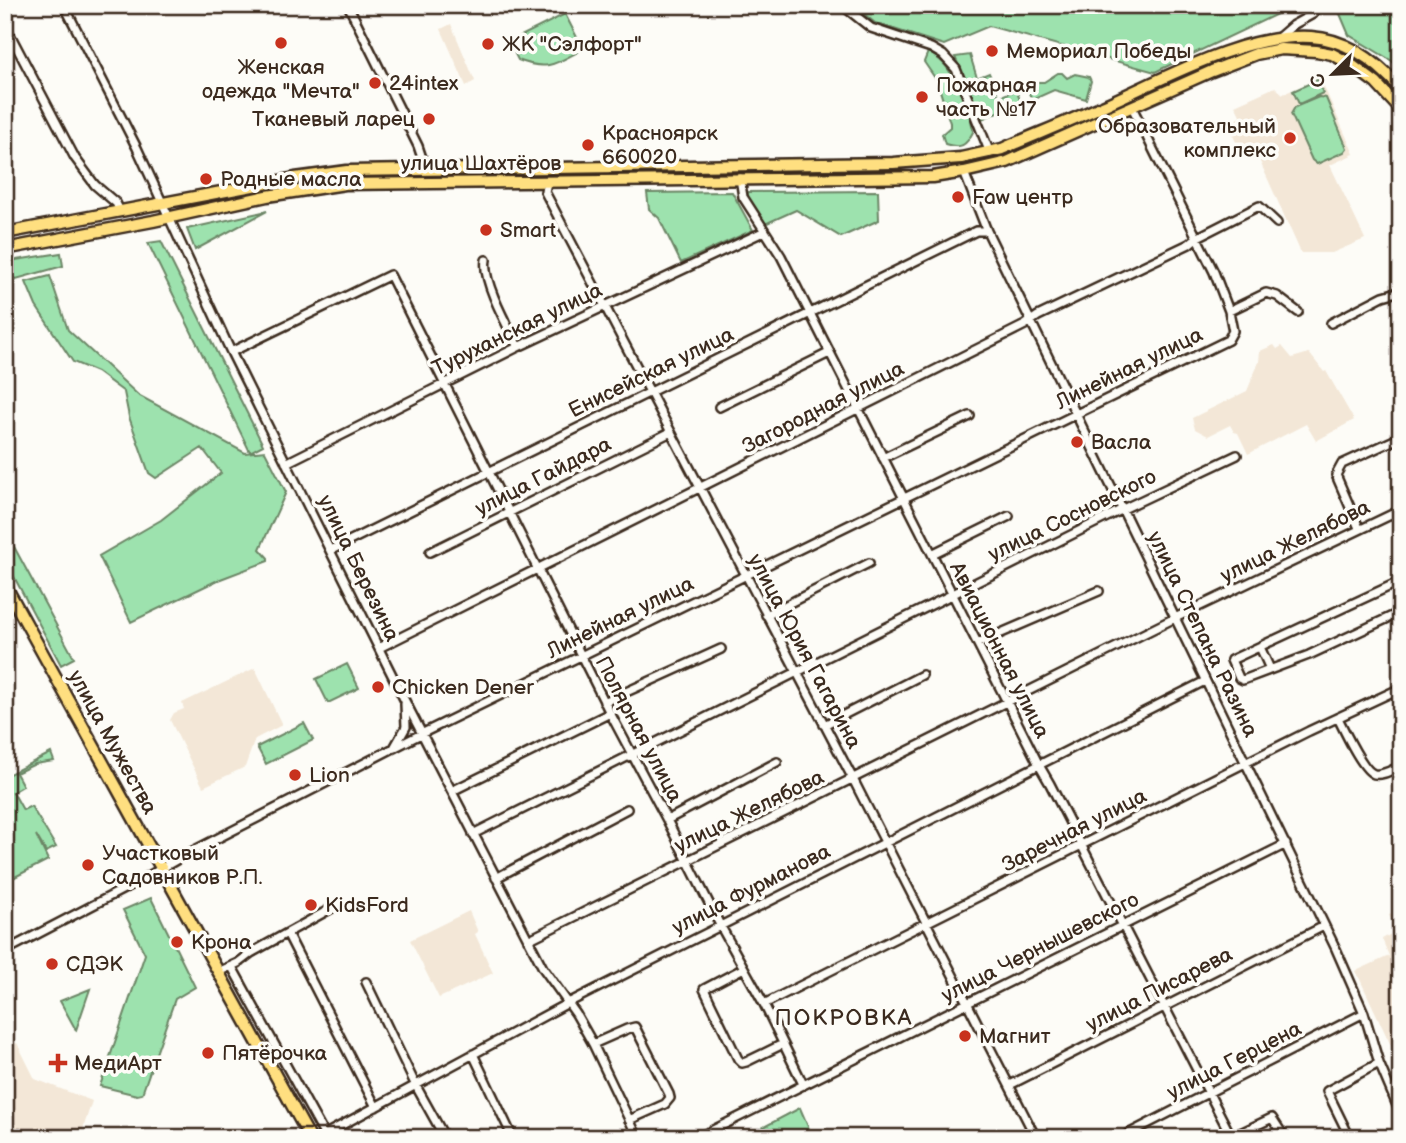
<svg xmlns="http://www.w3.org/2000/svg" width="1406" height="1143" font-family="'Balsamiq Sans',sans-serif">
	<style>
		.built { fill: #f3e7d7 }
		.green { fill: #9de2ae; stroke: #6c8666; stroke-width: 2 }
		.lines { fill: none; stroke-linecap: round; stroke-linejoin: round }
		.minor-casing { stroke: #3b2a1e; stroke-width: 12 }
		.major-casing { stroke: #3b2a1e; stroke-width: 15 }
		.minor { stroke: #fdfcf7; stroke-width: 7 }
		.major { stroke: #ffdf80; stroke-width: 10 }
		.poi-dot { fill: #c8321e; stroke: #fdfcf7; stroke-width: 2.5 }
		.labels { text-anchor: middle; stroke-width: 7; stroke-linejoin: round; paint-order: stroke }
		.poi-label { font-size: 21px; fill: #3b2a1e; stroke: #fdfcf7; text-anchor: start }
		.street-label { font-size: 21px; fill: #3b2a1e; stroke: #fdfcf7 }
		.neighbourhood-label { font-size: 23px; letter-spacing: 2px; fill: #3b2a1e; stroke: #fdfcf7 }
	</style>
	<rect width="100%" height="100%" fill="#fdfcf7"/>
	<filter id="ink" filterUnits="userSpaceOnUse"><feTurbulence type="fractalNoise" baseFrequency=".0143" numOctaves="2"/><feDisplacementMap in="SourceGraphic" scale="14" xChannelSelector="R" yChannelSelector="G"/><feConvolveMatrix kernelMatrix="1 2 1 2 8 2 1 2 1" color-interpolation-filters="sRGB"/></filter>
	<g filter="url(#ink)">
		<path class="built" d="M451 24 475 81 466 86 441 29Z
			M1320 78 1354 154 1330 165 1365 239 1332 253H1301L1257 155 1244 159 1227 123 1241 117 1235 105 1275 87 1283 94Z
			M1274 345 1277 349 1282 346 1292 358 1309 353 1324 372 1326 371 1354 420 1316 441 1306 424 1248 454 1238 433 1234 432 1230 425 1208 436 1195 429 1192 418 1247 391 1259 362 1260 351Z
			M255 668 282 725 255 739 245 767 203 787 170 720 174 713 184 709 182 703Z
			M1401 910V1067L1356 971 1389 956 1382 939 1397 931 1389 915Z
			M469 911 478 932 475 934 493 973 439 998 410 940Z
			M17 1043 35 1079 92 1101 80 1138H5V1049Z"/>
		<path class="green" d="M853 5H1296L1155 72 989 26 944 45 875 23Z
			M1348 5H1393L1401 22V72L1392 61 1349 35 1338 9Z
			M565 14 583 49C557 63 548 72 518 60L509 42Z
			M928 52C933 55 939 59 943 63 954 74 972 115 973 132 966 146 961 149 945 144L942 134 950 127V123L937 81 924 62Z
			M970 55 977 78 989 73 999 97 1016 90 1021 102 982 119 955 57Z
			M1058 73H1062L1067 78 1075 74 1089 77 1091 81 1086 99 1054 90 1032 100 1029 93 1032 85 1038 82H1044Z
			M1317 80 1323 93 1299 104 1293 91Z
			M1319 97 1326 98 1347 148 1344 152 1317 164 1312 160 1291 114 1295 107Z
			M878 191 879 220 841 237 796 210 765 224 748 198V192Z
			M732 192 753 230 681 263 659 218 649 209 647 193Z
			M267 211 195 250 187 229Z
			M161 241 263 445 250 452 148 243Z
			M61 253 63 266 9 281V261Z
			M50 276 68 330 138 395 245 453 265 451 286 492 260 549 268 558V561L218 580 131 622 99 556 161 520 221 473 202 448 156 478 149 473 129 417 124 392 97 372 73 362 36 306 26 282Z
			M5 530 74 658 61 665 5 560Z
			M347 664 359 688 328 703 316 679Z
			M304 723 313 740 266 764 257 747Z
			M51 753 54 761 35 764 16 773 23 786 13 792 23 810 31 806 56 847 46 852 36 835 48 860 5 882V776Z
			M151 898 195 987 175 999 142 1094 137 1095 100 1086 145 954 123 910Z
			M90 989 76 1030 60 1001Z
			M800 1108 813 1138H743Z"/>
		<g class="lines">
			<g class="minor-casing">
				<path id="minor" d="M64 5 137 148 231 352 404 699 543 968 576 1014 593 1044 638 1138
					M348 5 418 146 426 170
					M842 5 871 28 931 48 943 55 956 69 990 153
					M1399 5 1401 9
					M5 25 75 158 95 185 116 203 120 211
					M1279 37 1293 25 1313 14 1316 5
					M1132 107 1214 272 1229 311 1266 293 1277 296 1298 312
					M964 172 987 231 1336 949 1364 1013 1379 1063 1401 1115
					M740 178 743 197 781 256 1039 765 1050 784 1232 1138
					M547 181 545 192 853 779 1036 1138
					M486 260C482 281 508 327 518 347
					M1331 323 1383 296 1401 291
					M231 352 390 275 610 713 667 820 720 925 764 1004 803 1084
					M719 407 829 353
					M883 458 970 416
					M286 463 518 347 765 231
					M1359 528 1336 475 1342 464 1401 437
					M331 550 976 231H987
					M430 552 671 432
					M932 554 1009 516
					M1401 581 1231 660 1239 678 1243 680 1309 655 1401 612
					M766 615 869 563
					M978 643 1099 591
					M1260 647 1270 669
					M379 648 1025 325 1038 316 1189 244 1196 238 1259 206 1277 223
					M604 702 721 649
					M1338 718C1344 730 1363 771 1374 774 1383 776 1393 769 1401 766
					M824 725 922 675
					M394 748 406 727 405 704
					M452 791 610 713
					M667 820 777 762
					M473 834 1123 509 1237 455
					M1400 842H1401
					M496 878 627 809
					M287 933 376 1107
					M528 940 1175 618 1401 510
					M5 951 145 878 185 855 423 733 1228 340 1233 331 1229 311
					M232 967 326 1138
					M744 968 704 989 738 1059 742 1063 746 1062 783 1044
					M218 972 238 963 251 953 334 907
					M366 982 416 1086 445 1138
					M764 1004 1309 731 1401 688
					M593 1044 627 1029 635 1027 669 1094 670 1098 665 1104 629 1120
					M473 1054 513 1138
					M1010 1085 1324 926
					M318 1138 568 1003 1205 681
					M697 1138 1286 844
					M1120 1138 1364 1013
					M1230 1138 1272 1118 1285 1138
					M1350 1138 1327 1091 1379 1063"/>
			</g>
			<g class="major-casing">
				<path id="major" d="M5 233 295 178 347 171 893 163 961 158 1002 149C1034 135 1068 122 1100 107 1162 80 1243 33 1311 37 1347 39 1378 63 1401 89
					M5 249 153 221 267 196 345 184 778 179 933 177 964 172 1007 162 1212 71 1256 54 1281 49 1316 51 1332 54 1349 63 1376 83 1401 110
					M5 585 310 1138"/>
			</g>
			<use href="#minor" class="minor"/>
			<use href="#major" class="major"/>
		</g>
	</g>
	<g class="poi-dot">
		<circle cx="281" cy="43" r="7"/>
		<circle cx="488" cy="44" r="7"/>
		<circle cx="992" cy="51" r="7"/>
		<circle cx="375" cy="83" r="7"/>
		<circle cx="922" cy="97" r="7"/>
		<circle cx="429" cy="119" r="7"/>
		<circle cx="1290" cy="138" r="7"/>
		<circle cx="588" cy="145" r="7"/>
		<circle cx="206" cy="179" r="7"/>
		<circle cx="958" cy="197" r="7"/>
		<circle cx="486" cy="230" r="7"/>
		<circle cx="1077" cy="442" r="7"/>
		<circle cx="378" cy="687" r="7"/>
		<circle cx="295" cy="775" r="7"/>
		<circle cx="88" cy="865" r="7"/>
		<circle cx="311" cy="905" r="7"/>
		<circle cx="177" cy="942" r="7"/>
		<circle cx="52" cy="964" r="7"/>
		<circle cx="965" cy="1036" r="7"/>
		<circle cx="208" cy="1053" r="7"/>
		<path d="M54.5 1052.5h7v7h7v7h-7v7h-7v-7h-7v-7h7z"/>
	</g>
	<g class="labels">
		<g class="poi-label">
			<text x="502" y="51">ЖК "Сэлфорт"</text>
			<text x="1006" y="58">Мемориал Победы</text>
			<text x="281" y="74" text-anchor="middle">Женская<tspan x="281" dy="24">одежда "Мечта"</tspan></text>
			<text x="389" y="90">24intex</text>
			<text x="936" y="92">Пожарная<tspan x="936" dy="24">часть №17</tspan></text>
			<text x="415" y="126" text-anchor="end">Тканевый ларец</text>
			<text x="1276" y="133" text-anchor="end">Образовательный<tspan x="1276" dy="24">комплекс</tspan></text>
			<text x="602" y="140">Красноярск<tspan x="602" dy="24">660020</tspan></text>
			<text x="220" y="186">Родные масла</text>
			<text x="972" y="204">Faw центр</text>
			<text x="500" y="237">Smart</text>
			<text x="1091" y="449">Васла</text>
			<text x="392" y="694">Chicken Dener</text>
			<text x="309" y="782">Lion</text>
			<text x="102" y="860">Участковый<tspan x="102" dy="24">Садовников Р.П.</tspan></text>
			<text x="325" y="912">KidsFord</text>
			<text x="191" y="949">Крона</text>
			<text x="66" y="971">СДЭК</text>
			<text x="979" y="1043">Магнит</text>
			<text x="222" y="1060">Пятёрочка</text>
			<text x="74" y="1070">МедиАрт</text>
		</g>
		<g class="street-label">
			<text x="481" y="170">улица Шахтёров</text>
			<text transform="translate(517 329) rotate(-26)" y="7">Туруханская улица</text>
			<text transform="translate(1129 368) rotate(-26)" y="7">Линейная улица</text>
			<text transform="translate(651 372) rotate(-26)" y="7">Енисейская улица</text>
			<text transform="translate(823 407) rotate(-27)" y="7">Загородная улица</text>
			<text transform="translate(543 476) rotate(-27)" y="7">улица Гайдара</text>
			<text transform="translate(1072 515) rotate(-26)" y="7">улица Сосновского</text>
			<text transform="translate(1295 541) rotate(-26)" y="7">улица Желябова</text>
			<text transform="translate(359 568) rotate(64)" y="7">улица Березина</text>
			<text transform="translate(620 617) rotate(-26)" y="7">Линейная улица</text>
			<text transform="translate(1203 634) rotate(64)" y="7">улица Степана Разина</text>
			<text transform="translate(1000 650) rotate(63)" y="7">Авиационная улица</text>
			<text transform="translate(805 651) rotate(62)" y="7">улица Юрия Гагарина</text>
			<text transform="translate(639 729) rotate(62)" y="7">Полярная улица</text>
			<text transform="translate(113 742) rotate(61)" y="7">улица Мужества</text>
			<text transform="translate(749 811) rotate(-26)" y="7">улица Желябова</text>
			<text transform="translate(1074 830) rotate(-27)" y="7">Заречная улица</text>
			<text transform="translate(751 889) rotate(-27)" y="7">улица Фурманова</text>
			<text transform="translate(1040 947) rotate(-27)" y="7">улица Чернышевского</text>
			<text transform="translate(1159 989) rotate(-27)" y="7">улица Писарева</text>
			<text transform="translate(1234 1060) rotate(-27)" y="7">улица Герцена</text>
		</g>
		<g class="neighbourhood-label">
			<text x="844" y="1025">ПОКРОВКА</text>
		</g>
	</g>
	<rect width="1406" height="1143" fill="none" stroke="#fdfcf7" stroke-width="28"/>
	<rect x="14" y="14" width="1378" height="1115" fill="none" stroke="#3b2a1e" stroke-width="2.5" filter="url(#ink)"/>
	<g transform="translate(1333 74) rotate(246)" stroke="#fdfcf7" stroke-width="5" paint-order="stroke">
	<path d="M0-5L12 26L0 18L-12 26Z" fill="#3b2a1e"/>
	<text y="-10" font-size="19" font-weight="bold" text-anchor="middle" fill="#3b2a1e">С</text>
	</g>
</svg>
